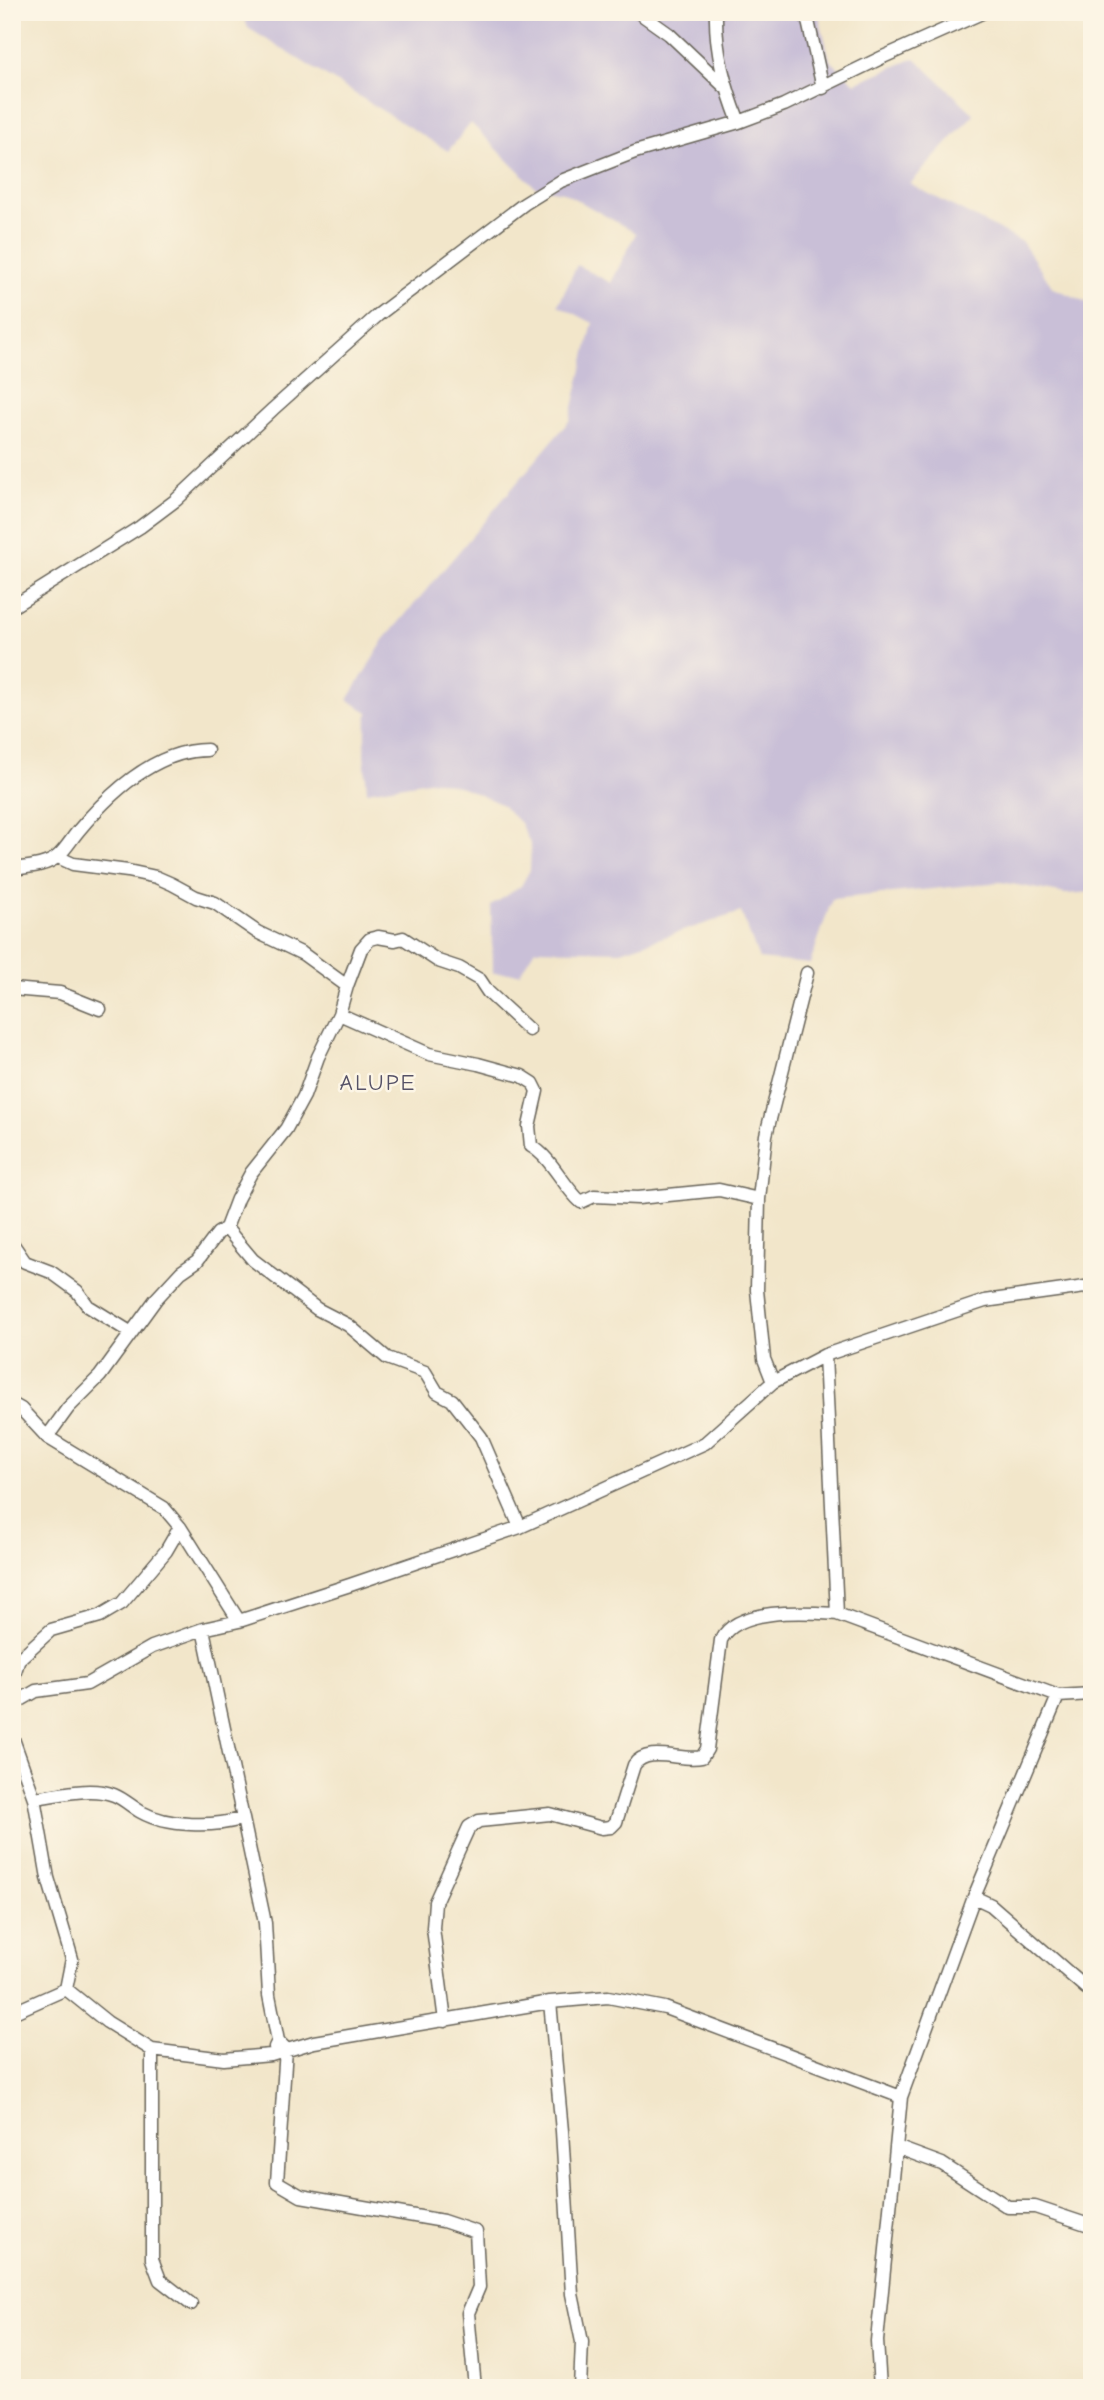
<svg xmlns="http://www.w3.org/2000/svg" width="1104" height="2400" font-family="'Comic Neue',sans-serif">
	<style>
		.industrial { fill: #c9bfd7 }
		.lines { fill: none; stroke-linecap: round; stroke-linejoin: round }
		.minor-casing { stroke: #676359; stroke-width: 15 }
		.minor { stroke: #fff; stroke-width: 12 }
		.labels { text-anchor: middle; stroke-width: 5; stroke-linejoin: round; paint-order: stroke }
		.quarter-label { font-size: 23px; letter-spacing: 2px; fill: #565267; stroke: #fcf5e5 }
	</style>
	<rect width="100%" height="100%" fill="#fcf5e5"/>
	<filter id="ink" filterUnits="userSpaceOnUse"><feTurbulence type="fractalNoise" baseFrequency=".0143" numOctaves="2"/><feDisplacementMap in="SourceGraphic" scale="14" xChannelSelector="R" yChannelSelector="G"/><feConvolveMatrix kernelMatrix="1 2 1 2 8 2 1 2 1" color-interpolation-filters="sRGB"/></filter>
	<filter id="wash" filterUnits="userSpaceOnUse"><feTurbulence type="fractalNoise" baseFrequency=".00686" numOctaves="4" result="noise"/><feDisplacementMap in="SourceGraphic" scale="28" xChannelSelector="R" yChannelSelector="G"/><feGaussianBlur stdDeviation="1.57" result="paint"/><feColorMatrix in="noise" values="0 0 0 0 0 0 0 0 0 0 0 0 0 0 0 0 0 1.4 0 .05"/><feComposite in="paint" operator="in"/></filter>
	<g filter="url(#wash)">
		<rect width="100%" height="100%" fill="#f2e6ca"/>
		<path class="industrial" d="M242 12H818L830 60 855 83 915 58 974 114 910 184 1022 242 1053 288 1092 304V892L1066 894 1001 882 832 899 810 964 759 959 741 912 621 951 535 949 520 973H493L491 906 521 886 530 870 531 845 520 823 501 804 462 787 434 780 367 791 364 752 368 712 348 700 384 640 570 420 593 323 558 305 577 265 611 283 636 233 563 192 535 187 471 123 448 151 248 28Z"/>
	</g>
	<g filter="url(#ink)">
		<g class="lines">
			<g class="minor-casing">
				<path id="minor" d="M638 12 669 34 726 88
					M716 12C715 52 725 86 739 122
					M806 12 823 88
					M12 607 140 527 176 500 273 409 378 315 524 204 561 181 635 152 739 122 784 105 883 57 984 12
					M58 857 73 864 128 871 156 877 172 884 196 897 215 903 257 932 303 954 347 986
					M12 869C27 867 47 866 58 856 66 849 72 838 79 830 110 793 156 750 207 750
					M12 989 60 993 100 1009
					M339 1014 429 1054 478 1064 522 1076 533 1083 537 1091 529 1126 531 1146C552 1158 562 1185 581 1202L594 1196 638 1198 719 1190 759 1199
					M226 1228 253 1260 317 1309 348 1325 387 1358 425 1372 437 1392 452 1400 481 1437 520 1527
					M12 1243 25 1262 51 1272 77 1291 88 1306 130 1332
					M825 1355 837 1614
					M773 1382 764 1359 757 1290 759 1199 766 1135 807 973
					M12 1404 21 1409 47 1437 164 1508 180 1527 239 1621
					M47 1437 68 1408 100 1376 156 1299 181 1272 197 1261 218 1233 226 1228 237 1199 251 1173 286 1129 304 1096 318 1057 339 1014 347 986 361 949 370 939 378 937 395 940 403 938 438 961 459 968 480 980 488 992 529 1030
					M203 1629 265 1923 269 1995 278 2041 275 2047
					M12 1681 19 1659 51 1630 100 1616 122 1603 166 1551 180 1527
					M12 1705 36 1691 87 1684 152 1647 203 1629 239 1621 350 1585 520 1527 705 1443 773 1382 825 1355 985 1301 1092 1286
					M12 1736 34 1798 48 1878 72 1959 66 1989
					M34 1798C59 1795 90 1786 114 1795 124 1799 132 1807 141 1812 168 1827 213 1827 241 1819
					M974 1897 991 1905 1086 1988 1092 1991
					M550 2002 562 2131 572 2294 582 2342 580 2388
					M12 2013 66 1989 107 2022 152 2050 224 2059 271 2055 314 2042 550 2002 608 1997 665 2008 901 2097
					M445 2021 433 1928 435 1902 469 1827 479 1821 550 1814 602 1828 611 1827 616 1822 634 1765C648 1745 681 1762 702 1757L707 1749 721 1640C737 1607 805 1612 837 1614L1058 1696
					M278 2041 286 2049 277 2182 301 2196 443 2221 476 2232 479 2287 468 2313 475 2388
					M152 2050V2259L160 2280 191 2304
					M896 2147 942 2164 1008 2207H1035L1092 2226
					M880 2388 877 2341 901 2097 974 1897 1058 1696 1092 1694"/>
			</g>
			<use href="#minor" class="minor"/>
		</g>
	</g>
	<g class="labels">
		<g class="quarter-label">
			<text x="378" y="1090">ALUPE</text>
		</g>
	</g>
	<rect width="1104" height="2400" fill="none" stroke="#fcf5e5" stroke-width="42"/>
</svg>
